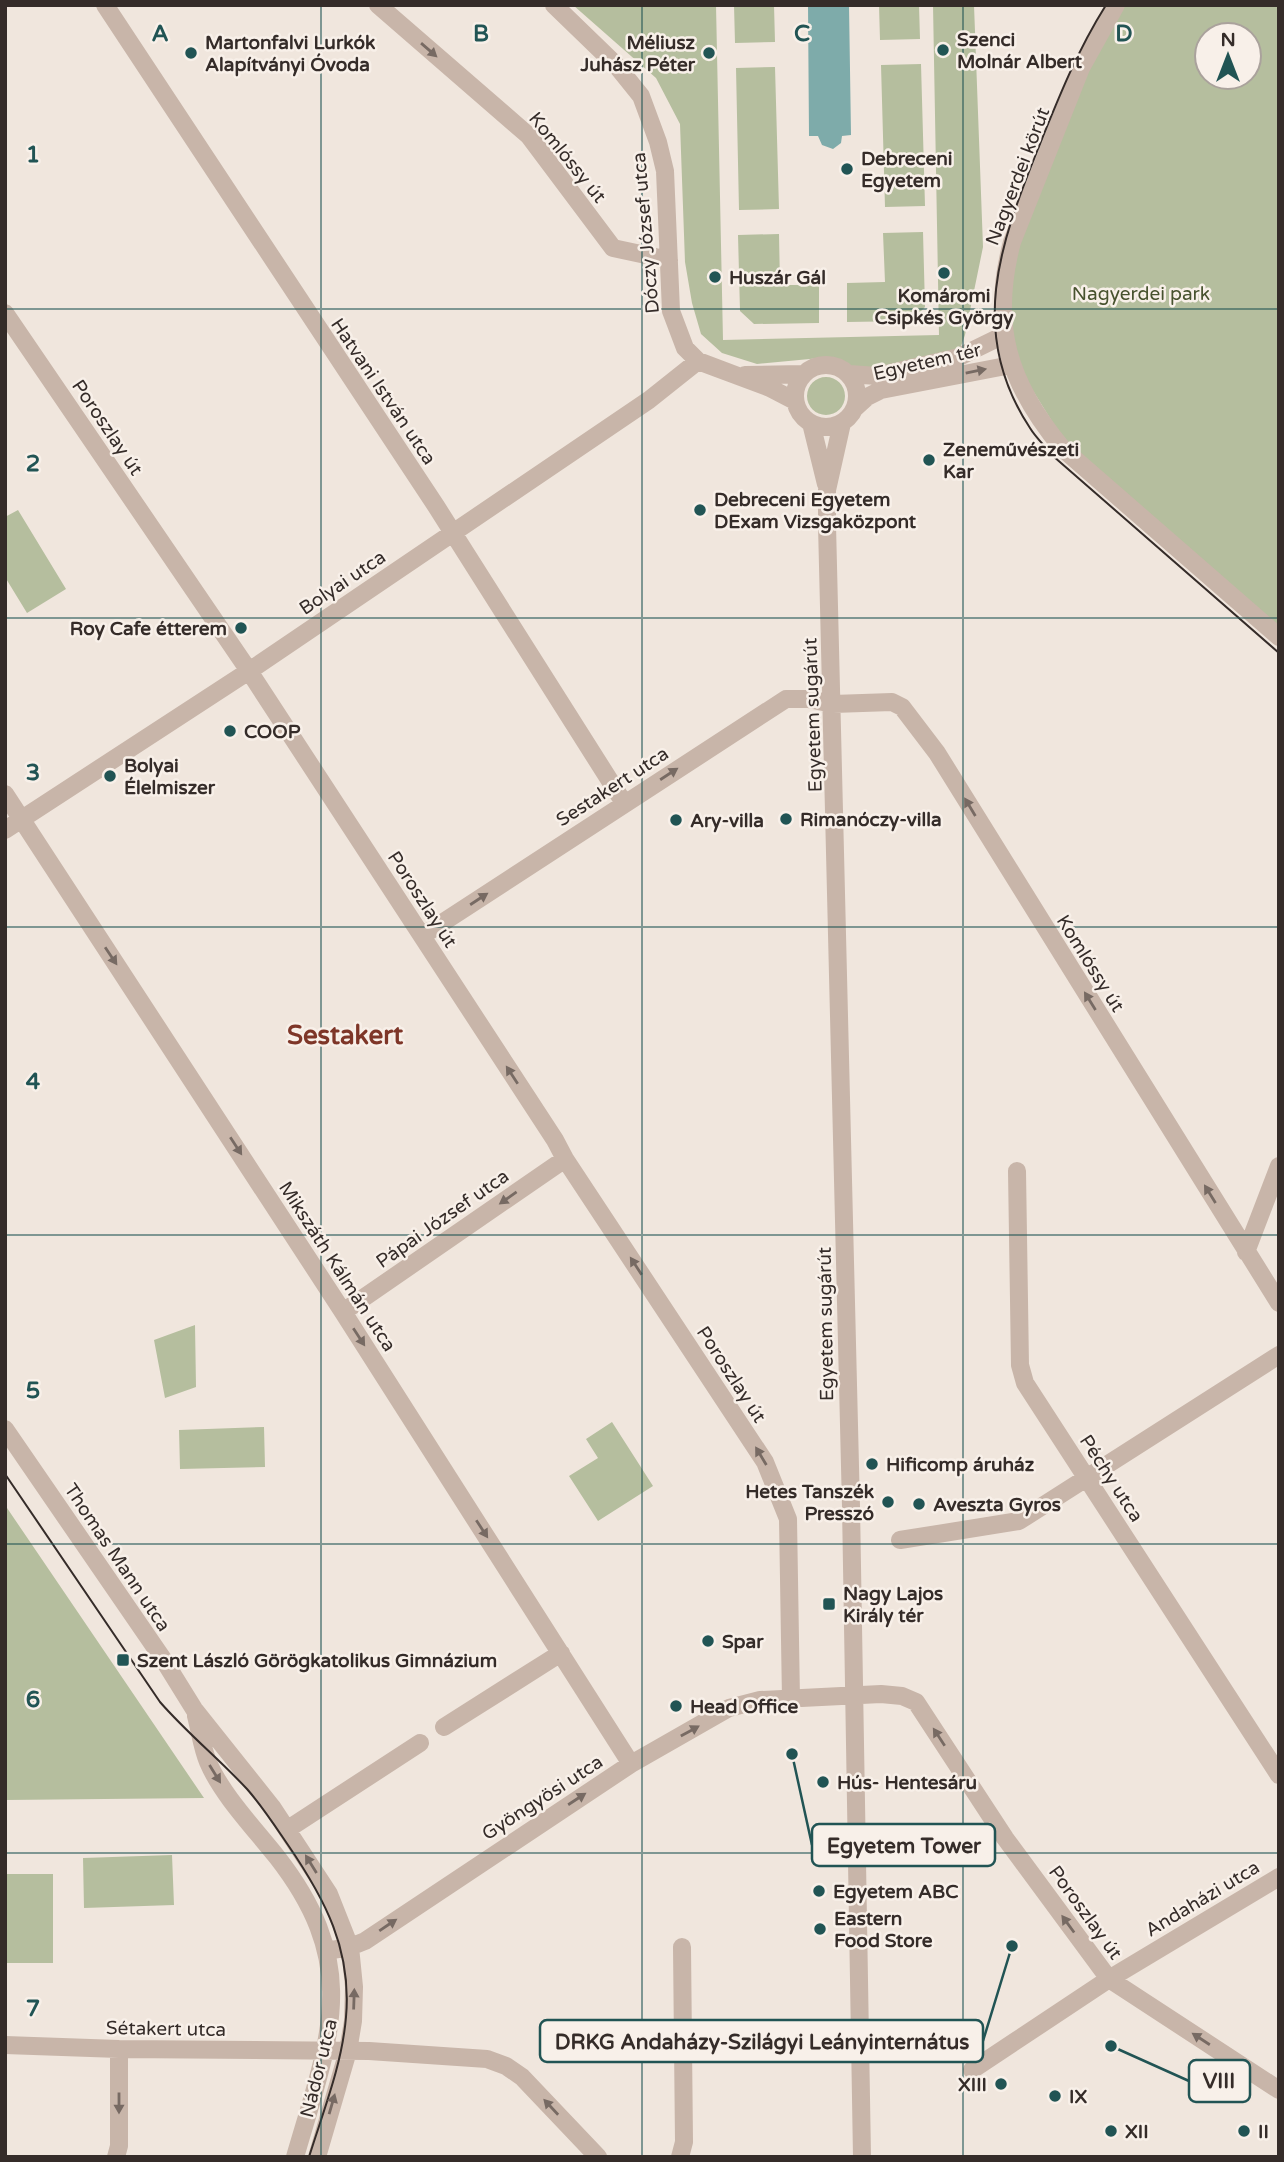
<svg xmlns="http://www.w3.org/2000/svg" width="1284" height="2162" font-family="'Varela Round',sans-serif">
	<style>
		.green { fill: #b5be9e; fill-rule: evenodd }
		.water { fill: #7eabaa }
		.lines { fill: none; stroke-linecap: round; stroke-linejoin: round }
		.minor { stroke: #c8b5a9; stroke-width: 18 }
		.tram { stroke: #352c29; stroke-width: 2 }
		.oneway { fill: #776a63 }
		.grid { fill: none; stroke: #215454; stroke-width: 2; stroke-opacity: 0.55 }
		.poi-dot { fill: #215454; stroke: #f8f0e9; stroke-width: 2.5 }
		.labels { text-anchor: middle; stroke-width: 5; stroke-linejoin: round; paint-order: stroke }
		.poi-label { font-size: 19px; font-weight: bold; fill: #352c29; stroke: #f8f0e9; text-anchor: start }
		.street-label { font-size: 19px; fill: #352c29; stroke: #f8f0e9 }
		.park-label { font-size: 19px; fill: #47522e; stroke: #f8f0e9 }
		.district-label { font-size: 26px; font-weight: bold; fill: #7e3628; stroke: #f8f0e9 }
		.grid-label { font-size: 23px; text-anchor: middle; font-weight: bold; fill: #215454; stroke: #f8f0e9; stroke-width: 5; stroke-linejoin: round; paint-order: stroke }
		.leader { fill: none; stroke: #215454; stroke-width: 2.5 }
		.callout-dot { fill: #215454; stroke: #f8f0e9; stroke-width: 2.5 }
		.callout { fill: #f8f0e9; stroke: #215454; stroke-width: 2.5 }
		.callout-label { font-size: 21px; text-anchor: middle; font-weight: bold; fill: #352c29 }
	</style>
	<rect width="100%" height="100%" fill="#f0e6dd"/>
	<path class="green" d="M573 5H716L723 340 939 335 933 5H974L983 247 965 335 959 352 863 372 831 357 757 364 722 353 701 334 692 303 685 262 680 124 656 78Z
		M734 5H774L775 42 735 43Z
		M879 5H919L920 39 880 40Z
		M1116 5H1279V628L1072 448 1053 423 1007 349 1005 268ZM1207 35H1249V77H1207Z
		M921 64 925 206 885 207 881 65Z
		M775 67 779 209 739 210 736 68Z
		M923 232 925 307 911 321 847 322V283L885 282 883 233Z
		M779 234 780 285H819V323L754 324 740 311 738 235Z
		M807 396a19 19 0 1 1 38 0a19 19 0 1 1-38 0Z
		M18 510 66 589 27 613 5 577V517Z
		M195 1325 196 1387 165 1398 154 1340Z
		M612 1422 653 1486 598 1521 569 1476 598 1458 586 1439Z
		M264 1427 265 1467 180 1469 179 1430Z
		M5 1505 204 1798 5 1800Z
		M172 1855 174 1905 84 1908 83 1858Z
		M7 1874H53V1963H7Z"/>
	<path class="water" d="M808 5H849L851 135 842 136 841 143 833 149 822 145 818 136H809Z"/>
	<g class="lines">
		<path class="minor" d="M105 5 436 506 624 803
			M378 5 529 136 613 248 669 260
			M554 5 616 65 641 96 658 142 665 171 671 311 685 348 698 361 770 388 795 401
			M1116 5 1081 68 1012 242C990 325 1008 383 1062 448L1279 637
			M5 313 249 671 555 1140 565 1159 765 1462 788 1519 791 1699
			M795 396a31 31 0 1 1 62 0a31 31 0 1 1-62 0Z
			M849 374 877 376 959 357 1004 335
			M745 375 803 374
			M856 407 867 397 881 390 1011 365
			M811 423 826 484
			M842 423 827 490V525L851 1507 862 2157
			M5 794 343 1312 631 1764
			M5 830 249 671 649 400 698 361
			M422 936 786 699H808L833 704 892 702 902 707 937 753 1279 1303
			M1017 1171 1020 1365 1025 1383 1279 1775
			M1246 1252 1279 1166
			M343 1312 565 1159
			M5 1429 163 1659 194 1709 272 1807 329 1894 350 1947 354 1987 353 2021 348 2051 317 2157
			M900 1540 1019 1521 1279 1355
			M196 1716C200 1731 202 1748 208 1762 222 1795 255 1829 277 1857 362 1966 330 2037 295 2157
			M444 1727 561 1653
			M288 1829 420 1743
			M326 1951 350 1947 365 1941 631 1764 729 1708 760 1700 881 1694 902 1696 916 1702 1005 1838 1109 1979 1279 2090
			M5 2045 119 2049 369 2051 487 2059 506 2066 522 2077 598 2157
			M972 2070 1109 1979 1279 1877
			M116 2157 119 2146V2049
			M680 2157 684 2142 682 1947"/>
		<path class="tram" d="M1106 5C1077 51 1058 99 1038 149 1000 244 967 333 1030 428 1036 438 1046 447 1053 456L1279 653
			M5 1474 160 1702C187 1733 219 1759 247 1789 262 1806 275 1826 288 1845 325 1899 352 1950 346 2017 342 2065 323 2112 309 2157"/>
	</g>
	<defs><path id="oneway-solid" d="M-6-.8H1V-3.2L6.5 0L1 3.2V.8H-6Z" transform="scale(1.75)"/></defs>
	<g class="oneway">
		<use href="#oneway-solid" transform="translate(429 50) rotate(41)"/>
		<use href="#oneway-solid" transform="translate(976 371) rotate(-11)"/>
		<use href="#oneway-solid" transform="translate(669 774) rotate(-33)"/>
		<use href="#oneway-solid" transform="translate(970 807) rotate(-121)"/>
		<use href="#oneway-solid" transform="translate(479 899) rotate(-33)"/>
		<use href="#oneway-solid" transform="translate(111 956) rotate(56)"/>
		<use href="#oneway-solid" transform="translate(1090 1001) rotate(-122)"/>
		<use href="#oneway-solid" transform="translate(512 1075) rotate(-123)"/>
		<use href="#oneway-solid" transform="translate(236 1146) rotate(57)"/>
		<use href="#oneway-solid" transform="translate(1210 1194) rotate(-122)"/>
		<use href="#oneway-solid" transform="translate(508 1198) rotate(145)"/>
		<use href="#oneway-solid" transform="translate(636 1266) rotate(-123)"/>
		<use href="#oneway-solid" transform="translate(359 1337) rotate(57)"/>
		<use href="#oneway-solid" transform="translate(761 1456) rotate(-121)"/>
		<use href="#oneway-solid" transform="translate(482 1529) rotate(57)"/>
		<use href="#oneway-solid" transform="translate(690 1731) rotate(-29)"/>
		<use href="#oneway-solid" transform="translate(939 1737) rotate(-123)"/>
		<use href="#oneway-solid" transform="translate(215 1774) rotate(58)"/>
		<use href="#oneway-solid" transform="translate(577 1799) rotate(-33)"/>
		<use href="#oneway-solid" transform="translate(311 1864) rotate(-122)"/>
		<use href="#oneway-solid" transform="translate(1068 1924) rotate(-126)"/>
		<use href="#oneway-solid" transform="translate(388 1925) rotate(-34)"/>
		<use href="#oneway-solid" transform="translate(354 1999) rotate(-88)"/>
		<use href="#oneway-solid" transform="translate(1201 2039) rotate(-147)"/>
		<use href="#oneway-solid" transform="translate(119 2103) rotate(90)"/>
		<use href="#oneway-solid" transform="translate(332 2104) rotate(-74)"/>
		<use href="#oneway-solid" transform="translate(551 2107) rotate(-133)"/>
	</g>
	<path class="grid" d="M321 5V2157M642 5V2157M963 5V2157M5 309H1279M5 618H1279M5 927H1279M5 1235H1279M5 1544H1279M5 1853H1279"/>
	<g class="poi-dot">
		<circle cx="943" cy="50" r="7"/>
		<circle cx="191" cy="53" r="7"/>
		<circle cx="709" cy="53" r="7"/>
		<circle cx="847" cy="169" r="7"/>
		<circle cx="944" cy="273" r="7"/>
		<circle cx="715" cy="277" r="7"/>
		<circle cx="929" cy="460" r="7"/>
		<circle cx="700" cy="510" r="7"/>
		<circle cx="241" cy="628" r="7"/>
		<circle cx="230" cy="731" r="7"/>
		<circle cx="110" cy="776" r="7"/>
		<circle cx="786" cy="819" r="7"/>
		<circle cx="676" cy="820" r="7"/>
		<circle cx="872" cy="1464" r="7"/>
		<circle cx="888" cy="1502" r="7"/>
		<circle cx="919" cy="1504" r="7"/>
		<rect x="822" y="1597" width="14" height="14" rx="3.5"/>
		<circle cx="708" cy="1641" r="7"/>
		<rect x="116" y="1653" width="14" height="14" rx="3.5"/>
		<circle cx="676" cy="1706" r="7"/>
		<circle cx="823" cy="1782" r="7"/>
		<circle cx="819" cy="1891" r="7"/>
		<circle cx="820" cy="1929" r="7"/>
		<circle cx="1001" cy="2084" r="7"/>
		<circle cx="1055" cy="2096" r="7"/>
		<circle cx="1111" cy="2131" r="7"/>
		<circle cx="1244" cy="2131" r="7"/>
	</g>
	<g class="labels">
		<g class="poi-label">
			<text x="957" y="46">Szenci<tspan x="957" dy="22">Molnár Albert</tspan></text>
			<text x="205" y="49">Martonfalvi Lurkók<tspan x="205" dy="22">Alapítványi Óvoda</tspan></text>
			<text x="695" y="49" text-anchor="end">Méliusz<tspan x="695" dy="22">Juhász Péter</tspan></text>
			<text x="861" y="165">Debreceni<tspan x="861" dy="22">Egyetem</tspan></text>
			<text x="729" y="284">Huszár Gál</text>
			<text x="944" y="302" text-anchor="middle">Komáromi<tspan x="944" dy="22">Csipkés György</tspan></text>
			<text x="943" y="456">Zeneművészeti<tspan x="943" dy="22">Kar</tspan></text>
			<text x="714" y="506">Debreceni Egyetem<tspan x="714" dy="22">DExam Vizsgaközpont</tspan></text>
			<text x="227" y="635" text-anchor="end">Roy Cafe étterem</text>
			<text x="244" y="738">COOP</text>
			<text x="124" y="772">Bolyai<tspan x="124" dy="22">Élelmiszer</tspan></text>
			<text x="800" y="826">Rimanóczy-villa</text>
			<text x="690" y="827">Ary-villa</text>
			<text x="886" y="1471">Hificomp áruház</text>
			<text x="874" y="1498" text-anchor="end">Hetes Tanszék<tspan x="874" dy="22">Presszó</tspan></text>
			<text x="933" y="1511">Aveszta Gyros</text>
			<text x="843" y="1600">Nagy Lajos<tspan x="843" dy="22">Király tér</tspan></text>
			<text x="722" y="1648">Spar</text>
			<text x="137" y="1667">Szent László Görögkatolikus Gimnázium</text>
			<text x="690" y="1713">Head Office</text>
			<text x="837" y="1789">Hús- Hentesáru</text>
			<text x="833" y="1898">Egyetem ABC</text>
			<text x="834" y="1925">Eastern<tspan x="834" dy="22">Food Store</tspan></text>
			<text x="987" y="2091" text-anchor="end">XIII</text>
			<text x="1069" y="2103">IX</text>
			<text x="1125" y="2138">XII</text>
			<text x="1258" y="2138">II</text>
		</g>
		<g class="street-label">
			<text transform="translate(568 157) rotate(51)" y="7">Komlóssy út</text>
			<text transform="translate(1017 176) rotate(-69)" y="7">Nagyerdei körút</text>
			<text transform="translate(645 233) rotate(-95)" y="7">Dóczy József utca</text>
			<text transform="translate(927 361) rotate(-13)" y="7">Egyetem tér</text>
			<text transform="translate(384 391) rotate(56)" y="7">Hatvani István utca</text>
			<text transform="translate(108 427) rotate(56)" y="7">Poroszlay út</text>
			<text transform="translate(342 582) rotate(-34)" y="7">Bolyai utca</text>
			<text transform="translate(812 715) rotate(-92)" y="7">Egyetem sugárút</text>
			<text transform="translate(612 786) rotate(-33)" y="7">Sestakert utca</text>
			<text transform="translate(423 899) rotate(57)" y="7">Poroszlay út</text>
			<text transform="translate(1091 963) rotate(58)" y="7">Komlóssy út</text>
			<text transform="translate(442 1218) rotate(-35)" y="7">Pápai József utca</text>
			<text transform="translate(338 1266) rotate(57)" y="7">Mikszáth Kálmán utca</text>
			<text transform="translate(825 1324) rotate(-91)" y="7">Egyetem sugárút</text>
			<text transform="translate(732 1374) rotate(57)" y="7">Poroszlay út</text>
			<text transform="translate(1112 1478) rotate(57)" y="7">Péchy utca</text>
			<text transform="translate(118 1557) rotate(56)" y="7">Thomas Mann utca</text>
			<text transform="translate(542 1797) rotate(-33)" y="7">Gyöngyösi utca</text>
			<text transform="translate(1202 1898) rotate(-31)" y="7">Andaházi utca</text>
			<text transform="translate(1086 1912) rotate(54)" y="7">Poroszlay út</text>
			<text transform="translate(166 2028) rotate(1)" y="7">Sétakert utca</text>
			<text transform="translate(318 2068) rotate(-76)" y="7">Nádor utca</text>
		</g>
		<g class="park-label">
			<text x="1141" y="300">Nagyerdei park</text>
		</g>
		<g class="district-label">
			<text x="345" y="1044">Sestakert</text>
		</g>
	</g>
	<g class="grid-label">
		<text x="160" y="41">A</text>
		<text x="481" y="41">B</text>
		<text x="802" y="41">C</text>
		<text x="1124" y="41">D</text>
		<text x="33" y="162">1</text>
		<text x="33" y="471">2</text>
		<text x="33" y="780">3</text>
		<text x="33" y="1089">4</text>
		<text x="33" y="1398">5</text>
		<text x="33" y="1707">6</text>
		<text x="33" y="2016">7</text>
	</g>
	<path class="leader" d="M792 1754L812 1845M1012 1946L983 2041M1111 2046L1189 2081"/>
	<g class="callout-dot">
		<circle cx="792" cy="1754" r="7"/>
		<circle cx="1012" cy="1946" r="7"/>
		<circle cx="1111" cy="2046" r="7"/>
	</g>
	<g class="callout">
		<rect x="812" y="1824" width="183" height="42" rx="7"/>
		<rect x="540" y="2020" width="443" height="42" rx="7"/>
		<rect x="1189" y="2060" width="61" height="42" rx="7"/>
	</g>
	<g class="callout-label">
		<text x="904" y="1853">Egyetem Tower</text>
		<text x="762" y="2049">DRKG Andaházy-Szilágyi Leányinternátus</text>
		<text x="1219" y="2088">VIII</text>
	</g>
	<rect width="1284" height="2162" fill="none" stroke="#352c29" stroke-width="14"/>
	<g transform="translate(1228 56)"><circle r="33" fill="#f8f0e9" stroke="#aaa29c" stroke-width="2"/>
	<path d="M0-5L12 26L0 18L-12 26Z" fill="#215454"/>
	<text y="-10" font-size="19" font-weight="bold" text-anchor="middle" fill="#352c29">N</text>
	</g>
</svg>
